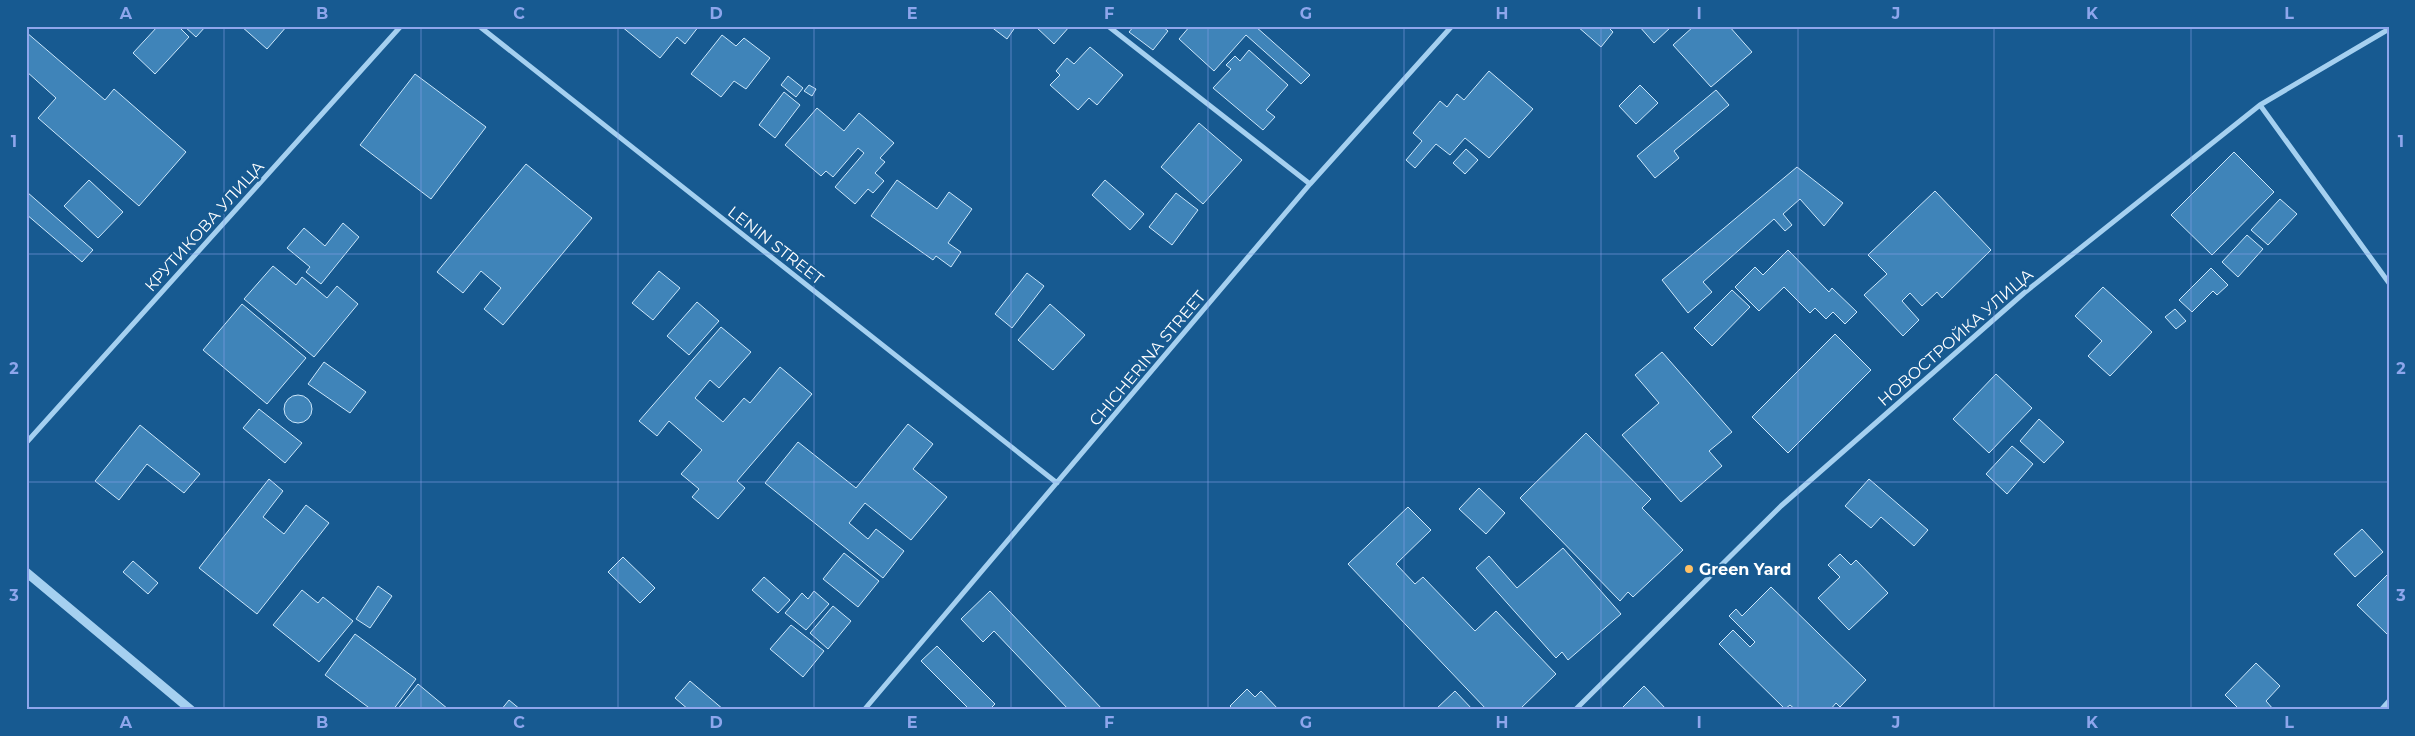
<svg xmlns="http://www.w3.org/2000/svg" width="2415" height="736" font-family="Montserrat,sans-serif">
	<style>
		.building { fill: #3f84b9; stroke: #cce7fb }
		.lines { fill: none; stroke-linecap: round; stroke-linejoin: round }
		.minor { stroke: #a5d0f0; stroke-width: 5 }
		.tertiary { stroke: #a5d0f0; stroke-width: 9 }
		.grid { fill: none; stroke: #8ea6ec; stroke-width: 1; stroke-opacity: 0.55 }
		.poi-dot { fill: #ffc064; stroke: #175a91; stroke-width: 2 }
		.labels { text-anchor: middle; stroke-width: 5; stroke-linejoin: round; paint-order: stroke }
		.street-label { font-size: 16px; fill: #fff; stroke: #175a91 }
		.poi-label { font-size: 16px; font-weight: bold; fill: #fff; stroke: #175a91; text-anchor: start }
		.neatline { fill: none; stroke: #8ea6ec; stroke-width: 2 }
		.grid-label { font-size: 16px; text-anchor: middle; font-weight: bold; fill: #8ea6ec }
	</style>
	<rect width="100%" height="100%" fill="#175a91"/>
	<path class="building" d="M158 26H178L189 37 155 74 133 53Z
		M184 26H206L196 37Z
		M241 26H287L267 49Z
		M621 26H699L685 44 677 37 660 58Z
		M990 26H1016L1007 39Z
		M1035 26H1070L1054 44Z
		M1134 26H1162L1168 31 1153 50 1129 32Z
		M1190 26H1255L1310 75 1301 84 1246 35 1214 71 1179 39Z
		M1577 26H1607L1613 32 1601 47Z
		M1639 26H1672L1654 43Z
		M1694 26H1729L1752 52 1711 87 1673 45Z
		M26 32 105 100 114 89 186 152 139 206 38 118 56 98 26 71Z
		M722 35 736 46 744 38 770 58 746 89 734 81 721 97 691 74Z
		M1090 47 1123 75 1097 105 1089 98 1078 110 1050 85 1060 75 1056 71 1067 58 1074 64Z
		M1249 50 1288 85 1266 110 1275 117 1263 130 1213 88 1231 69 1226 65 1235 56 1240 61Z
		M1489 71 1533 109 1489 158 1465 138 1450 155 1436 144 1415 168 1406 160 1422 141 1413 133 1440 101 1447 107 1457 94 1464 100Z
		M415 74 486 127 431 199 360 145Z
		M788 76 803 88 796 97 781 85Z
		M809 85 816 89 812 96 804 91Z
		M1640 85 1658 103 1636 124 1619 106Z
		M1716 90 1729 105 1674 151 1679 158 1655 178 1637 156Z
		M784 92 800 105 775 138 759 125Z
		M817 108 844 131 859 113 894 143 880 158 885 162 875 173 884 181 873 193 868 189 855 204 835 187 864 153 858 148 833 177 826 171 821 176 785 145Z
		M1199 123 1242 160 1203 204 1161 167Z
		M1466 149 1478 160 1465 174 1453 163Z
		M2234 152 2274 192 2212 255 2171 215Z
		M526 164 592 218 503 325 484 309 501 288 481 271 463 293 437 272Z
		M1797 167 1843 203 1824 226 1800 199 1783 214 1792 225 1785 231 1774 219 1703 282 1712 292 1688 313 1662 280Z
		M89 180 123 212 98 238 64 206Z
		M897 180 937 209 949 192 972 209 948 243 961 252 951 267 936 256 933 260 871 216Z
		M1105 180 1144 214 1130 230 1092 195Z
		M1935 191 1991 250 1942 298 1937 292 1922 306 1910 293 1902 301 1919 320 1903 336 1864 295 1887 274 1868 255Z
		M27 192 93 250 82 262 26 214Z
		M1176 193 1198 210 1172 245 1149 227Z
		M2280 199 2297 214 2268 245 2251 230Z
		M343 223 359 237 321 284 306 272 310 267 287 248 304 228 325 246Z
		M2247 235 2263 249 2238 277 2222 262Z
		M1788 250 1829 292 1832 288 1857 312 1845 324 1833 312 1826 319 1815 308 1810 313 1784 287 1759 311 1735 287 1755 267 1763 275Z
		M273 266 296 285 302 277 327 298 337 286 358 304 314 357 244 299Z
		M2211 268 2228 285 2217 295 2213 291 2192 312 2179 300Z
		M659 271 680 288 653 320 632 303Z
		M1027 273 1044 286 1012 328 995 314Z
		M2103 287 2152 332 2110 376 2088 356 2102 341 2075 316Z
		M1732 290 1750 307 1712 346 1694 328Z
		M697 302 719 321 689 355 667 336Z
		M242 304 306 358 267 404 203 350Z
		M1050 304 1085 335 1053 370 1018 340Z
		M2175 309 2186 321 2176 329 2165 317Z
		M721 327 751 352 719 388 710 380 695 398 723 422 744 398 750 403 780 367 812 394 737 481 745 488 718 519 692 497 699 489 681 474 702 450 669 421 657 436 639 421Z
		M1835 334 1871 370 1788 453 1752 417Z
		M1662 352 1732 432 1709 451 1722 466 1681 502 1622 435 1659 403 1635 375Z
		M324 362 366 392 350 413 308 384Z
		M1996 374 2032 408 1989 453 1953 419Z
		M284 409a14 14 0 1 1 28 0a14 14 0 1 1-28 0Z
		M259 409 302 443 285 463 243 428Z
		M2039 419 2064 442 2044 463 2020 441Z
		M908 424 933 444 913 469 947 497 911 540 865 503 849 523 868 539 876 529 904 551 883 578 765 483 798 442 856 488Z
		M140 425 200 474 184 493 147 464 119 500 95 481Z
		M1586 433 1651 499 1642 508 1683 550 1633 597 1628 592 1620 601 1520 498Z
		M2012 446 2033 464 2007 494 1986 474Z
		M269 479 283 491 263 517 284 534 306 505 329 523 257 614 199 568Z
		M1869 479 1928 530 1914 546 1881 517 1871 528 1845 506Z
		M1479 488 1505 513 1486 534 1459 509Z
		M1408 507 1431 530 1396 564 1415 584 1423 577 1475 631 1496 611 1556 674 1519 710H1487L1348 564Z
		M2362 529 2383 552 2355 577 2334 554Z
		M1563 548 1621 614 1568 660 1562 652 1556 658 1476 568 1489 556 1517 588Z
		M844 553 879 581 858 607 823 579Z
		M1840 554 1851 565 1856 560 1888 593 1849 630 1818 598 1840 577 1828 565Z
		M623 557 655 588 640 603 608 572Z
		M133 561 158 583 148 594 123 572Z
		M2387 575 2389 577 2388 635 2357 605Z
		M764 577 790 600 778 613 752 590Z
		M378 586 392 596 370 628 356 619Z
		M1771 587 1866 680 1840 707 1836 703 1830 710H1796L1790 705 1785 709 1719 644 1733 630 1750 647 1755 642 1729 616 1736 609 1742 616Z
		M302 590 318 603 323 597 353 621 319 662 273 625Z
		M814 591 829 604 806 630 785 613 802 593 808 599Z
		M990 591 1103 710H1069L994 631 983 642 961 619Z
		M833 606 851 621 828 649 810 633Z
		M791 625 824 651 803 677 770 649Z
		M355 634 416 679 393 710H372L325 675Z
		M937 646 995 704 989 710H970L921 661Z
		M2256 663 2280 686 2266 701 2274 710H2240L2225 695Z
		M690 681 724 710H689L675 698Z
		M418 684 448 709 447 710H397Z
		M1644 686 1667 710H1620Z
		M1247 689 1255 697 1261 691 1279 710H1234L1230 706Z
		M1455 691 1473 710H1435Z
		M509 700 521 710H501Z"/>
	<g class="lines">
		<path class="minor" d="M479 26 1057 483
			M1108 26 1310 184
			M2260 105 2389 283
			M26 443 401 26
			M864 710 1310 184 1452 26
			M1575 710 1781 506 2024 293 2260 105 2389 29
			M2381 710 2389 701"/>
		<path class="tertiary" d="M26 572 191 710"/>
	</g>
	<path class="grid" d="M224 26V710M421 26V710M618 26V710M814 26V710M1011 26V710M1208 26V710M1404 26V710M1601 26V710M1798 26V710M1994 26V710M2191 26V710M26 254H2389M26 482H2389"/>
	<circle class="poi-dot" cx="1689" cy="569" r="5"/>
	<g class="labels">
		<g class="street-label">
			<text transform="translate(204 226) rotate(-48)" y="6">КРУТИКОВА УЛИЦА</text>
			<text transform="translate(776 245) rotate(38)" y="6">LENIN STREET</text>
			<text transform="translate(1955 337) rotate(-41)" y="6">НОВОСТРОЙКА УЛИЦА</text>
			<text transform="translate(1147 358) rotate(-50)" y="6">CHICHERINA STREET</text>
		</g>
		<g class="poi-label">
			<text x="1699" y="575">Green Yard</text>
		</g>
	</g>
	<rect width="2415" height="736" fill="none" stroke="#175a91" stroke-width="55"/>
	<rect x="28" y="28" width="2360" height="680" class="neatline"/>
	<g class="grid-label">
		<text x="126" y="19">A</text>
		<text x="322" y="19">B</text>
		<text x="519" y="19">C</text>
		<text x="716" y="19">D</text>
		<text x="912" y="19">E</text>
		<text x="1109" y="19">F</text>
		<text x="1306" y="19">G</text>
		<text x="1502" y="19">H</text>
		<text x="1699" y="19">I</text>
		<text x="1896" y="19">J</text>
		<text x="2092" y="19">K</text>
		<text x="2289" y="19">L</text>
		<text x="14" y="147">1</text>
		<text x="2401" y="147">1</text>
		<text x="14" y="374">2</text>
		<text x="2401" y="374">2</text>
		<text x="14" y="601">3</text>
		<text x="2401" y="601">3</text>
		<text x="126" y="728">A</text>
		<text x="322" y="728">B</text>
		<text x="519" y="728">C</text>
		<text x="716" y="728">D</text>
		<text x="912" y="728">E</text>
		<text x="1109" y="728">F</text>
		<text x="1306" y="728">G</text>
		<text x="1502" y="728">H</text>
		<text x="1699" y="728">I</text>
		<text x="1896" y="728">J</text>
		<text x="2092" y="728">K</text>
		<text x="2289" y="728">L</text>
	</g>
</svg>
